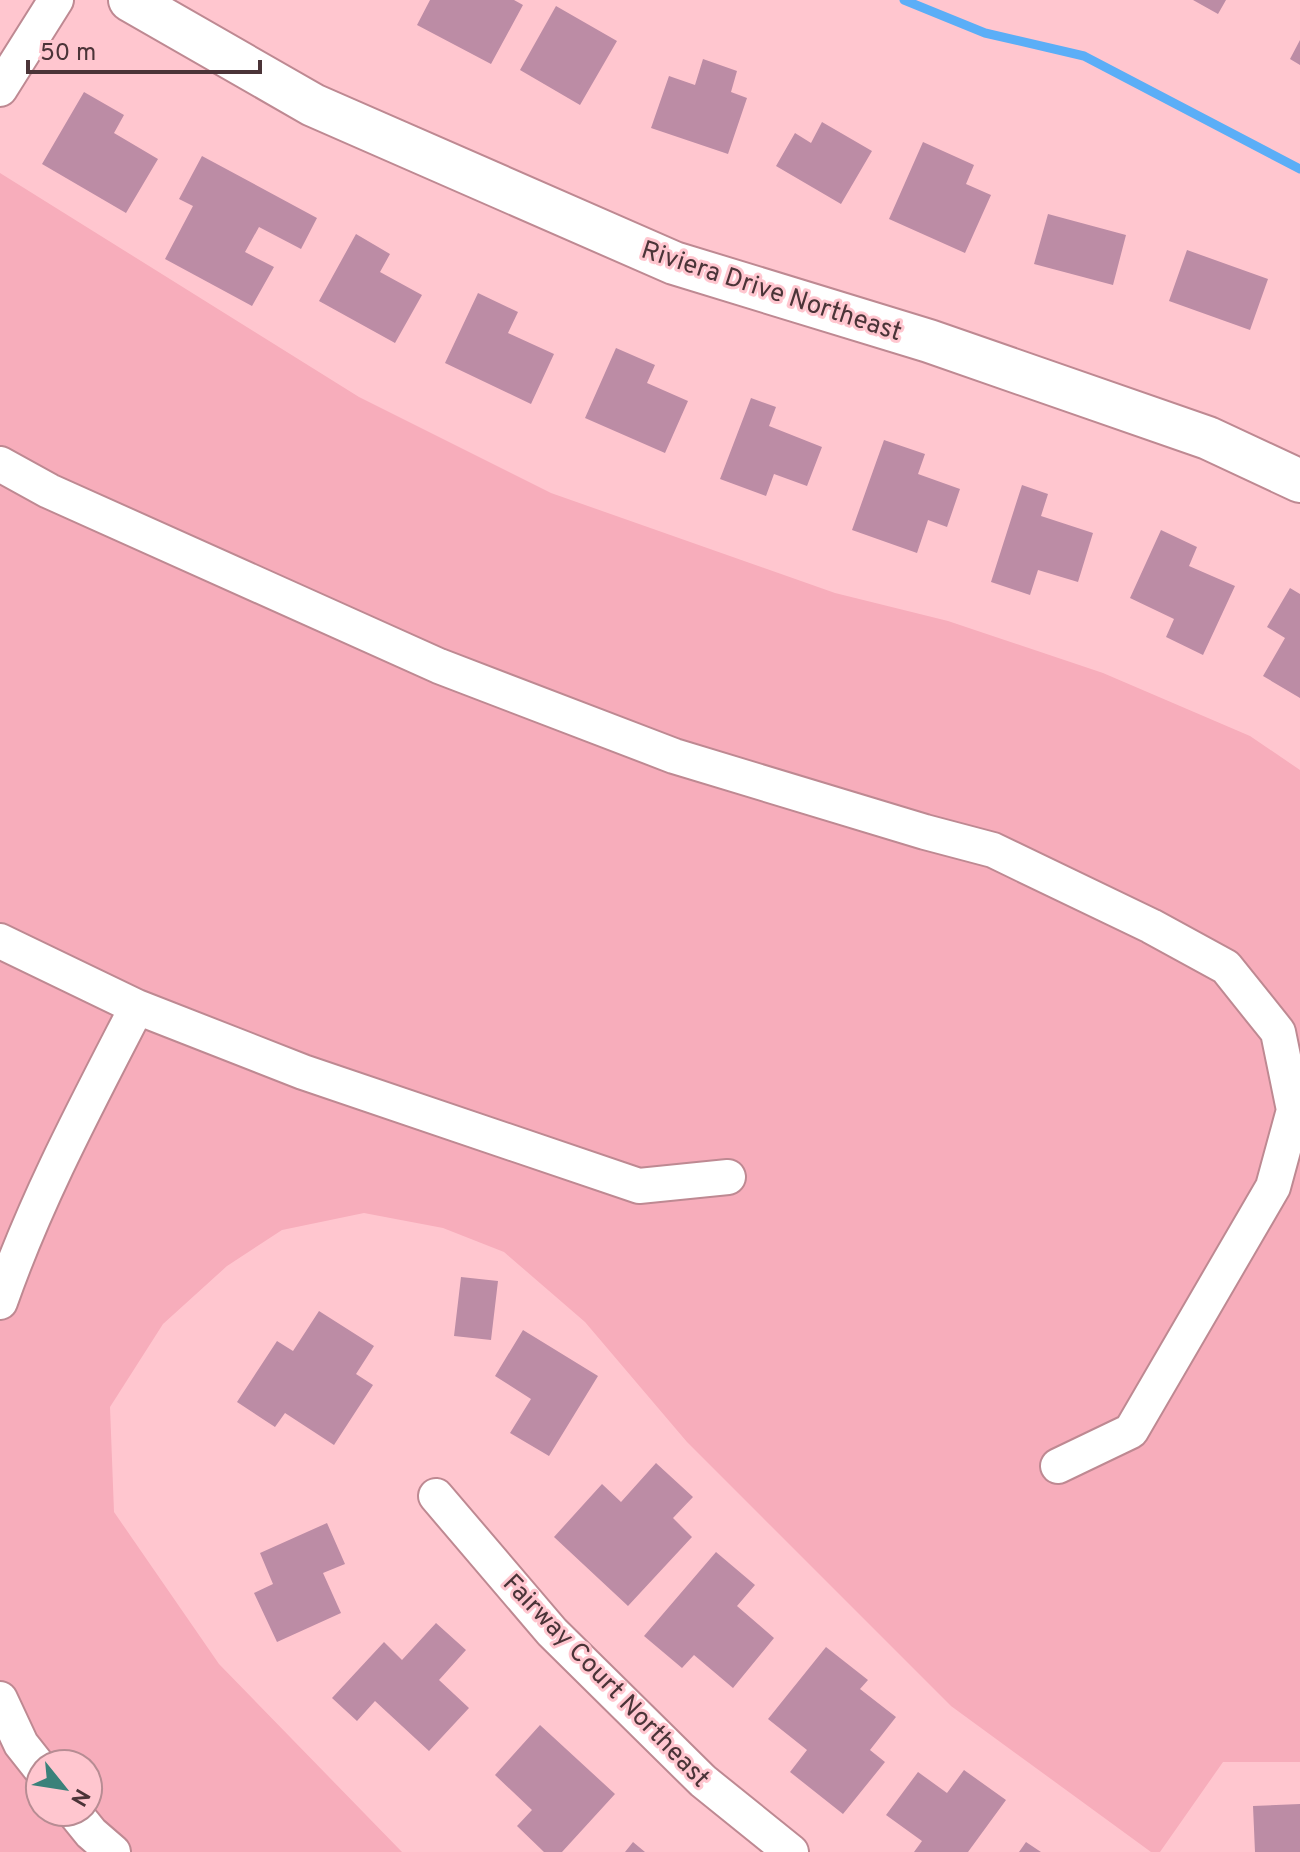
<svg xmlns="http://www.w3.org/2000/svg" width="1300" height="1852" font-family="Overpass,sans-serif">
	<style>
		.green { fill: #f7adbb; fill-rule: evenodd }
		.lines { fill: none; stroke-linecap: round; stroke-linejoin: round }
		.stream { stroke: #5baef7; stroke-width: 9 }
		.building { fill: #bc8ca5 }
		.minor-casing { stroke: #be8992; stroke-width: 38 }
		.tertiary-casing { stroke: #be8992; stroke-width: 46 }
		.minor { stroke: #fff; stroke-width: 34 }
		.tertiary { stroke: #fff; stroke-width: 42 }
		.labels { text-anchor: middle; stroke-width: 6; stroke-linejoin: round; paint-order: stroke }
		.street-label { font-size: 26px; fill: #4b3438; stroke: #ffc6cf }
	</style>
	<rect width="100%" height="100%" fill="#ffc6cf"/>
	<path class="green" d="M0 173 359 397 551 493 835 593 948 621 1103 673 1250 736 1300 770V1762H1223L1160 1852H1151L951 1706 687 1442 585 1322 504 1252 443 1228 364 1213 282 1230 227 1266 163 1324 110 1407 114 1512 219 1664 402 1852H0ZM40 1764H88V1812H40Z"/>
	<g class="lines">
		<path class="stream" d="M904 0 985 33 1084 56 1300 169"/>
	</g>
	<path class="building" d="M430 0H514L523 5 491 64 417 25Z
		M1193 0H1226L1218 14Z
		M556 6 617 41 580 105 520 70Z
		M1300 40V65L1290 59Z
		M703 59 737 71 731 92 747 98 728 154 651 128 669 76 695 85Z
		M84 92 124 115 114 133 158 159 126 213 42 164Z
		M822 122 872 151 841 204 776 166 795 133 811 143Z
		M923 142 974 165 966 184 991 195 965 253 889 219Z
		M202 156 317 218 301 249 259 227 245 252 274 267 252 306 165 259 193 206 179 199Z
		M1048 214 1126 235 1113 285 1034 264Z
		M356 234 390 254 380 272 422 295 395 343 319 301Z
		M1187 250 1268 279 1250 330 1169 301Z
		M478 293 518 312 508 333 554 354 531 404 445 363Z
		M616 348 655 365 647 383 688 401 665 453 585 418Z
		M751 398 776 407 769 426 822 447 807 486 774 474 766 496 720 479Z
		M884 440 925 454 918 474 960 489 947 527 928 520 917 553 852 530Z
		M1022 485 1048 494 1041 516 1093 533 1078 582 1038 570 1030 595 991 582Z
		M1161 530 1197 547 1189 566 1235 586 1203 655 1166 637 1174 619 1130 598Z
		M1290 588 1300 594V698L1263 676 1285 638 1267 627Z
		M461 1277 498 1281 491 1340 454 1336Z
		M319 1311 374 1346 356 1374 373 1385 334 1445 285 1413 275 1427 237 1402 277 1341 293 1351Z
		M523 1330 598 1376 549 1456 510 1433 531 1399 495 1376Z
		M656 1463 693 1497 673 1518 692 1537 628 1606 554 1537 602 1484 621 1502Z
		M327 1523 345 1564 323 1573 341 1613 277 1642 254 1593 273 1584 260 1553Z
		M716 1552 755 1585 737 1606 774 1638 733 1688 694 1655 682 1668 644 1636Z
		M436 1623 466 1650 439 1680 469 1708 429 1751 375 1701 357 1721 332 1698 384 1642 402 1660Z
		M826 1647 868 1680 860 1689 896 1717 870 1750 885 1762 843 1814 790 1772 807 1750 768 1719Z
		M540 1725 615 1794 562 1852H544L517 1826 532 1810 495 1775Z
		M964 1770 1006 1800 968 1852H914L922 1841 886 1815 918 1772 947 1793Z
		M1300 1804V1852H1255L1253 1806Z
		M633 1842 645 1852H625Z
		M1026 1842 1041 1852H1019Z"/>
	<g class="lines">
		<g class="minor-casing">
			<path id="minor" d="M0 89 56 0
				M0 464 49 491 439 666 674 756 925 832 993 850 1151 926 1226 967 1278 1032 1294 1110 1273 1187 1131 1431 1058 1466
				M0 941 137 1007 303 1072 639 1186 728 1177
				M0 1302C36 1199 87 1104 137 1007
				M436 1496 552 1632 703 1781 791 1852
				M0 1699 21 1744 40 1768
				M74 1812 91 1833 113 1852"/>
		</g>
		<g class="tertiary-casing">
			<path id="tertiary" d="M130 0 313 105 674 263 929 341 1208 438 1300 481"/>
		</g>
		<use href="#minor" class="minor"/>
		<use href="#tertiary" class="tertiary"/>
	</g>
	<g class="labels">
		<g class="street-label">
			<text transform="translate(772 290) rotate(18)" y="9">Riviera Drive Northeast</text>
			<text transform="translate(607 1680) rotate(46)" y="9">Fairway Court Northeast</text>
		</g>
	</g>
	<g transform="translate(64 1788) rotate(120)"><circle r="38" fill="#ffc6cf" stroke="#b78c93" stroke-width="2"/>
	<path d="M0-6L14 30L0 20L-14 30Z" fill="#3a817a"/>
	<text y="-12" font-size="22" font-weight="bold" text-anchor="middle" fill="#4b3438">N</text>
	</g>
	<path d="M28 60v12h232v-12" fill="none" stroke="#4b3438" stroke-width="4"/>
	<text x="40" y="60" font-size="24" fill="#4b3438" stroke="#ffc6cf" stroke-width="6" paint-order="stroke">50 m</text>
</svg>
